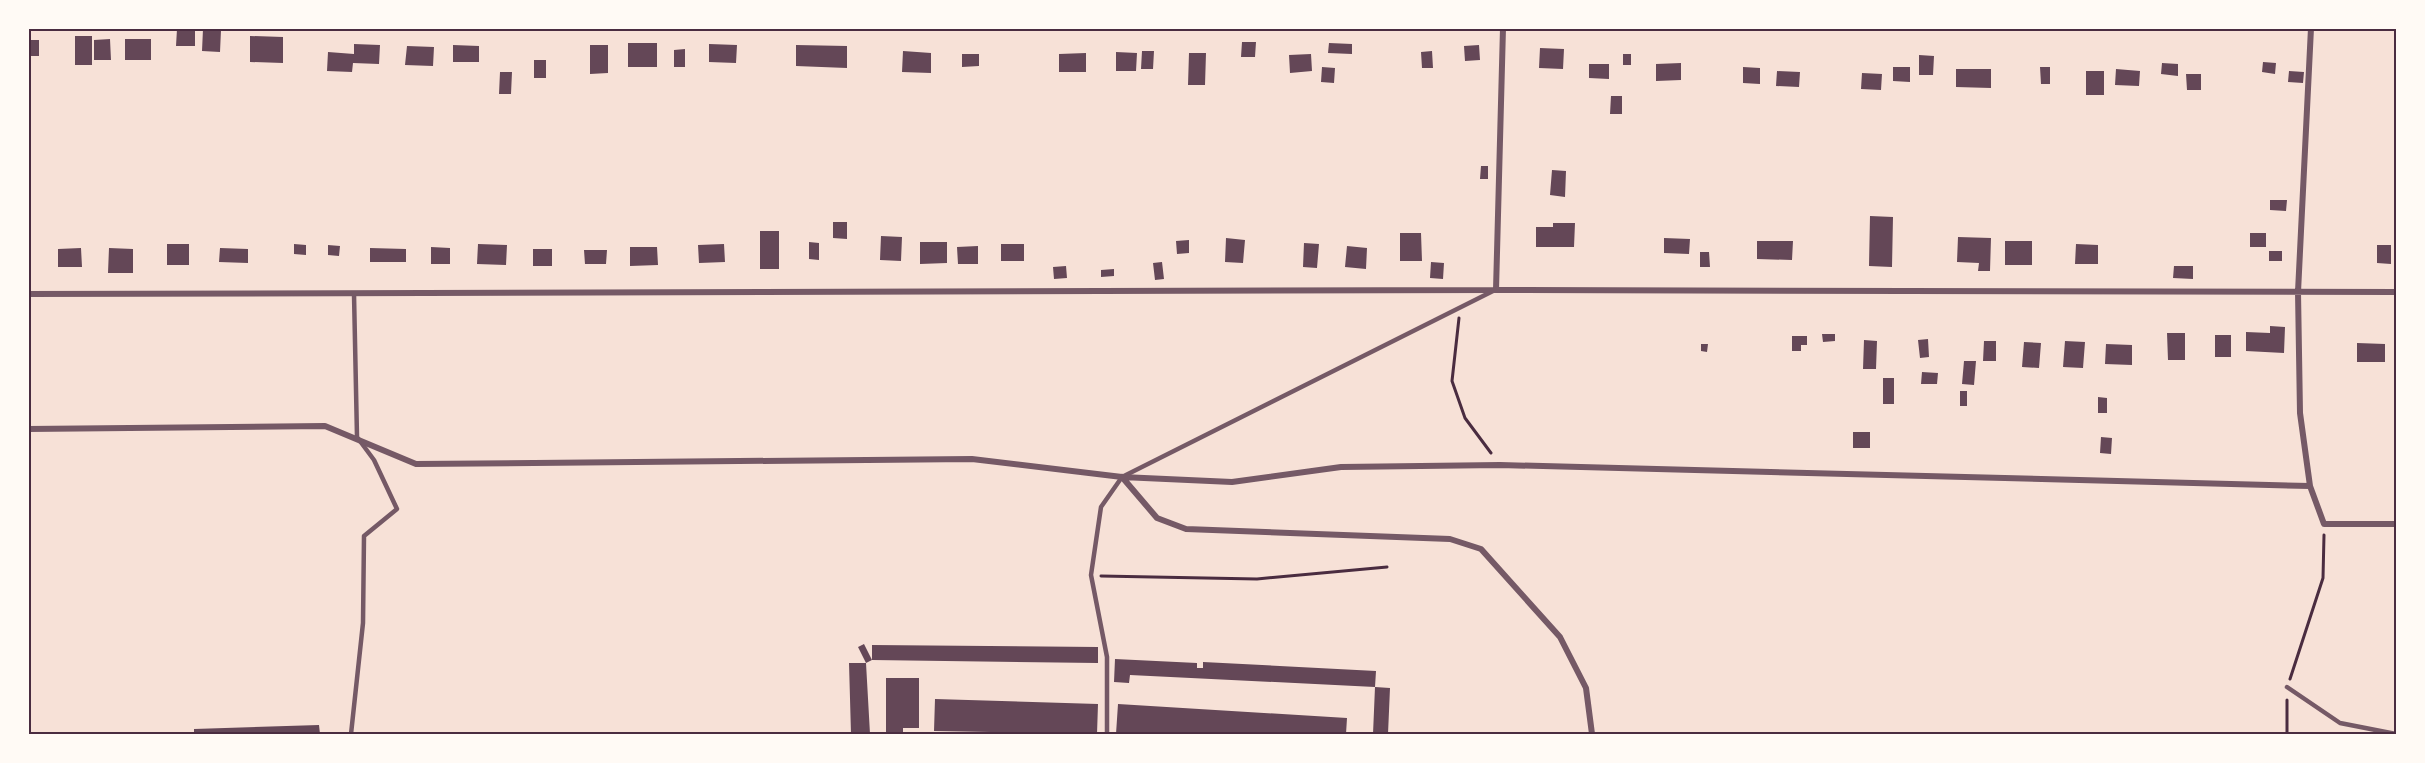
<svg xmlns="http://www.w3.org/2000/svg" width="2425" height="763" font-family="Raleway,sans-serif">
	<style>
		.building { fill: #644757 }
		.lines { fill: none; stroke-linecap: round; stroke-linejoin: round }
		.path { stroke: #4a2c40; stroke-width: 3 }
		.service { stroke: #755966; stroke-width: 4.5 }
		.minor { stroke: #755966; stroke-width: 6 }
		.neatline { fill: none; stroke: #4a2c40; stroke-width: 2 }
	</style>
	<rect width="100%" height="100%" fill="#f7e1d7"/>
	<path class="building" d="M177 29H195V46H176Z
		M203 29 221 30 220 52 202 51Z
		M75 36H92V65H75Z
		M250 36 283 37V63L250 62Z
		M110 39 111 60H94V40Z
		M125 39H151V60H125Z
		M28 40H39V56H28Z
		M1242 42H1256L1255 57H1241Z
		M628 43H657V67H628Z
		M1329 43 1352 44V54L1328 53Z
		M354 44 380 45 379 64 353 63 352 72 327 71 328 52 354 54Z
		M709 44 737 45 736 63 709 62Z
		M453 45 479 46V62H453Z
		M590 45H608V73L590 74Z
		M796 45 847 46V68L796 66Z
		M1479 45 1480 60 1465 61 1464 46Z
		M407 46 434 47 433 66 405 65Z
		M1540 48 1564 49 1563 69 1539 68Z
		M685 49V67H674V50Z
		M903 51 931 53V73L902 72Z
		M1142 51H1154L1153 69H1141Z
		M1432 51 1433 68H1422L1421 52Z
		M1116 52 1137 53 1136 71H1116Z
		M1086 53V72H1059V54Z
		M1189 53H1206L1205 85H1188Z
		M962 54H979V66L962 67Z
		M1311 54 1312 71 1290 73 1289 55Z
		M1623 54H1631V65H1623Z
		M1919 55 1934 56 1933 75H1919Z
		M534 60H546V78H534Z
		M2263 62 2276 63 2275 74 2262 72Z
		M1681 63V80L1656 81V64Z
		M2162 63 2178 64V76L2161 74Z
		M1589 64H1609V79L1589 78Z
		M1322 67 1335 68 1334 83 1321 82Z
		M1743 67 1760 68V84L1743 83Z
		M1893 67H1910V82L1893 81Z
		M2040 67H2050V84H2041Z
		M1956 69H1991V88L1956 87Z
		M2116 69 2140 71 2139 86 2115 85Z
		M1777 71 1800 72 1799 87 1776 86Z
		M2086 71H2104V95H2086Z
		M2289 71 2304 72 2303 83 2288 82Z
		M500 72H512L511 94H499Z
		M1862 73 1882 74 1881 90 1861 89Z
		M2186 74H2201V90H2187Z
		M1611 96H1622V114H1610Z
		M1481 166H1488V179H1480Z
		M1552 170 1566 171 1565 197 1550 195Z
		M2270 200H2287L2286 211 2270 210Z
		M1870 216 1893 217 1892 267 1869 266Z
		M833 222H847V239L833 238Z
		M1553 223H1575L1574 247H1536V227H1553Z
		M760 231H779V269H760Z
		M1400 233H1421L1422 261H1400Z
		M2250 233H2266V247H2250Z
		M881 236 902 237 901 261 880 260Z
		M1958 237 1991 238 1990 271H1978L1979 263 1957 262Z
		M1226 238 1245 240 1243 263 1225 262Z
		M1664 238 1690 239 1689 254 1664 253Z
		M1189 240V253L1177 254 1176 241Z
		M1757 241H1793L1792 260 1757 259Z
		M2005 241H2032V265H2005Z
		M809 242 819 243V260L809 259Z
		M920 242H947V263L920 264Z
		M1304 243 1319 244 1317 268 1303 267Z
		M167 244H189V265H167Z
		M294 244 306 245V255L294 254Z
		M478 244 507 245 506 265 477 264Z
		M724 244 725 262 699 263 698 245Z
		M1001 244H1024V261H1001Z
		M2076 244 2098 245V264H2075Z
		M328 245 340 246 339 256 328 255Z
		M2377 245H2391V264L2377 263Z
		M978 246V264H958L957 247Z
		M1347 246 1367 248 1366 269 1345 267Z
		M431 247 450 248V264H431Z
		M630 247H657L658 265 630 266Z
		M81 248 82 267H58V249Z
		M109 248 133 249V273H108Z
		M220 248 248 249V263L219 262Z
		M370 248 406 249V262H370Z
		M533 249H552V266H533Z
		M584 250H607L606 264H585Z
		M2269 251H2282V261H2269Z
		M1700 252H1709L1710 267H1700Z
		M1162 262 1164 279 1155 280 1153 263Z
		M1431 262 1444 263 1443 279 1430 278Z
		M1066 266 1067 278 1054 279 1053 267Z
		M2174 266H2193V279L2173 278Z
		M1114 269V276L1101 277V270Z
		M2270 326 2285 327 2284 353 2246 351V332L2270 333Z
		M2167 333H2185V360H2168Z
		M1822 334H1835V341L1823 342Z
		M2215 335H2231V357H2215Z
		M1792 336H1807V345H1801V351H1792Z
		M1928 339 1929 357 1920 358 1918 340Z
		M1864 340 1877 341 1876 369H1863Z
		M1984 341H1996V361H1983Z
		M2065 341 2085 342 2083 368 2063 367Z
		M2024 342 2041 343 2039 368 2022 367Z
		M2357 343 2385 344V362H2357Z
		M1701 344H1708L1707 352 1701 351Z
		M2106 344 2132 345V365L2105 364Z
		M1964 361H1976L1974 385 1962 384Z
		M1922 372 1938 373 1937 384H1921Z
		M1883 378H1894V404H1883Z
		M1960 391H1967V406H1960Z
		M2098 397 2107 398V413H2098Z
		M1853 432H1870V448H1853Z
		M2101 437 2112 438 2111 454 2100 453Z
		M864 644 872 660 866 663 858 647Z
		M872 645 1098 647V663L872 660Z
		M1115 659 1197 663V668H1203V662L1376 671 1375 687 1130 675 1129 683 1114 682Z
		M849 663H866L870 734H851Z
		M886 678H919V728H903V734H886Z
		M1375 687 1390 688 1388 734H1373Z
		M935 699 1098 704 1097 734 934 731Z
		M1118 704 1347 718 1346 734H1116Z
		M319 725 320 734H194V729Z"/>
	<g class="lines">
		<path class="path" d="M1459 318 1452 381 1465 418 1491 453
			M1101 576 1257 579 1387 567
			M2290 679 2323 578 2324 535
			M2287 734V700"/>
		<path class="service" d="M2287 687 2340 723 2396 734
			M351 734 363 623 364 536 397 509 374 460 357 437 354 294
			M1107 734V657L1091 575 1101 507 1122 477 1495 290"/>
		<path class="minor" d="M2311 28 2298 292 2300 413 2310 486 2324 524H2396
			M1496 290 1503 28
			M28 294 1496 290 2396 292
			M28 429 325 426 416 464 972 459 1122 477 1232 482 1341 467 1500 465 2310 486
			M1122 477 1157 518 1186 529 1450 539 1481 549 1560 637 1586 688 1592 734"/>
	</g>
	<rect width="2425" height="763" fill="none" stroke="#fffaf5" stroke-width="60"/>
	<rect x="30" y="30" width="2365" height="703" class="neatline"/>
</svg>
